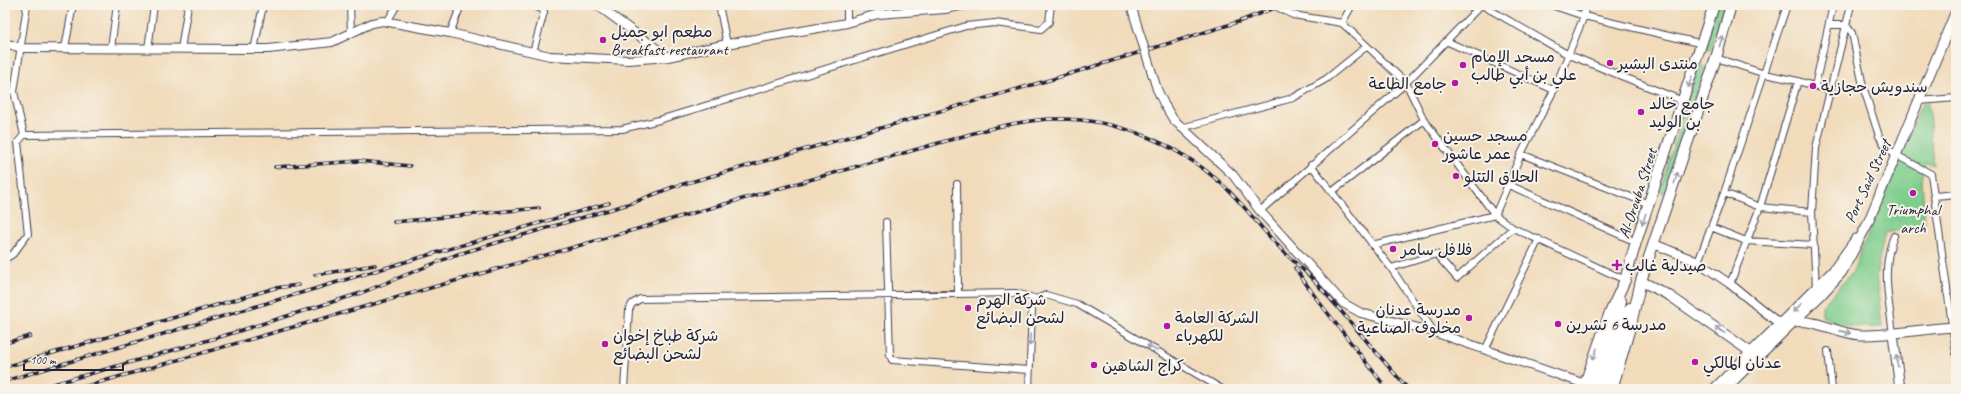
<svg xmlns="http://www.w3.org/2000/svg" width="1961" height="394" font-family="Caveat,'Playpen Sans Arabic',sans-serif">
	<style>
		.green { fill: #7fcd8d; stroke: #507864 }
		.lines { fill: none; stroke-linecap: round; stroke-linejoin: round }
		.minor-casing { stroke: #413e4e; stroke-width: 8 }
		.tertiary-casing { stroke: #413e4e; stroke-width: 10 }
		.secondary-casing { stroke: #413e4e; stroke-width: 11 }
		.primary-casing { stroke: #413e4e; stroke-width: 12 }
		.minor { stroke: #fff; stroke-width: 6 }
		.tertiary { stroke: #fff; stroke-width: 8 }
		.secondary { stroke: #fff; stroke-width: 9 }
		.primary { stroke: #fff; stroke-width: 10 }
		.rail-casing { stroke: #22223b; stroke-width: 3.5 }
		.rail { stroke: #f7f3e8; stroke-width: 2; stroke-dasharray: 6; stroke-linecap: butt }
		.tertiary-bridge-casing { stroke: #413e4e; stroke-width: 10; stroke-linecap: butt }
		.tertiary-bridge { stroke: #fff; stroke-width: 8 }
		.oneway { stroke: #9c9ca7 }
		.poi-dot { fill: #b5179e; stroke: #f7f3e8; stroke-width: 1.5 }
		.labels { text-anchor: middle; stroke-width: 4; stroke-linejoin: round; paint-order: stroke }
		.poi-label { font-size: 16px; fill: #22223b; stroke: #f7f3e8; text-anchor: start }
		.street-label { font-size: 16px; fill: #22223b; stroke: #f7f3e8 }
	</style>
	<rect width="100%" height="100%" fill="#f7f3e8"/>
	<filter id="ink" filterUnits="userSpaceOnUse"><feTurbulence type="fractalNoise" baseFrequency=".025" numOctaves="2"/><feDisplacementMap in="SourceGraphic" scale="8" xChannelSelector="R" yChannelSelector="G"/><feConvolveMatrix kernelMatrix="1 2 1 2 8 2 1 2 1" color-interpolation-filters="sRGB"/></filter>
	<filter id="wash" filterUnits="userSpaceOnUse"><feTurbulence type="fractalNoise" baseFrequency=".012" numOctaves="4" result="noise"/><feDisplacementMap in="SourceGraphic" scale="16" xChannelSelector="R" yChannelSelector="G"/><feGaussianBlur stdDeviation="0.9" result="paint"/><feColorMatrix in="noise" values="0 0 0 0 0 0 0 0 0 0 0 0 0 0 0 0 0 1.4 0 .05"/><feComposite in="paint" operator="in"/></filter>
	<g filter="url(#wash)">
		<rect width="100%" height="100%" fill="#f1dbbb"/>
		<path class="green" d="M1717 5H1725L1710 50H1704Z
			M1701 64 1705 68 1667 191 1662 193 1660 190 1698 66Z
			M1928 102 1934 165 1925 162 1922 180 1925 225 1885 233 1876 275 1882 327C1857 328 1845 327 1822 316V306L1852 273 1922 103Z"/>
	</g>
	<g filter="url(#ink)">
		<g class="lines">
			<g class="minor-casing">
				<path id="minor" d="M350 5 351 32
					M531 5 542 9 544 12 533 52
					M719 5 727 44
					M847 5V23
					M1273 5 1293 15 1342 23 1367 46 1406 83 1424 120 1495 215 1513 228 1625 280
					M1482 5 1567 54 1683 101
					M1551 5 1584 16 1703 44
					M387 22 397 5
					M1342 23 1352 5
					M1829 25H1846L1852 33 1863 86 1879 136 1886 147 1896 155 1931 174 1956 353
					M450 33 461 5
					M1446 41 1554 90
					M65 48 73 5
					M111 48 117 5
					M148 49 154 5
					M181 49 188 5
					M254 50 263 5
					M1716 58 1765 74 1798 81 1830 91
					M1815 86 1833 5
					M1919 101 1956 98
					M1181 128 1293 98 1326 79 1367 46
					M24 135 622 129 659 120 966 26 995 23 1041 29 1049 22 1051 5
					M1521 154 1649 204
					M1311 165 1391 268 1434 332
					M957 184 958 294
					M1509 185 1636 242
					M1333 191 1424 120
					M1724 193 1760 207 1812 212
					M1935 196 1956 194
					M1260 211 1406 83 1481 5
					M886 222 890 355 892 360 1029 370
					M1711 227 1746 241 1814 245
					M1372 245 1495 215 1521 154 1554 90 1584 16 1585 5
					M5 259 13 254 28 234 18 142 24 135 14 92 27 5
					M1698 262 1724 193 1787 5
					M1391 268 1436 254 1457 278 1513 228
					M1730 284 1760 207 1798 81
					M1816 288 1812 212 1816 148 1851 5
					M1893 334C1889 302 1881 267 1894 236
					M1485 350 1539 239
					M1828 351 1832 389
					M624 389 629 310 632 304 640 299 1016 293 1037 299
					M1029 389 1032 308 1037 299 1046 295 1077 304 1222 389"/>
			</g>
			<g class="tertiary-casing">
				<path id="tertiary" d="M597 5 668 57
					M1131 5 1137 25
					M5 43 21 48 268 49 332 42 372 23 383 21 450 33 550 56 628 60 668 57 727 44 847 23 878 14 945 9 964 5
					M1157 89 1164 104 1173 119 1233 175 1260 211 1343 303 1361 313 1434 332 1585 384
					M1654 244 1698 262 1730 284 1781 325"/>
			</g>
			<g class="secondary-casing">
				<path id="secondary" d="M1641 281 1670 296 1752 353
					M1793 322C1817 319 1836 333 1859 335 1892 336 1923 328 1956 327
					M1893 334 1900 389
					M1714 389 1833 271 1856 239
					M1725 389 1822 294 1842 272 1867 225 1956 11"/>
			</g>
			<g class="primary-casing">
				<path id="primary" d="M1583 389 1609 315 1625 280 1636 242 1714 5
					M1593 389 1617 319 1621 301
					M1601 389 1630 308
					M1612 389 1631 324 1641 281 1716 58 1731 5"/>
			</g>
			<use href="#minor" class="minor"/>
			<use href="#tertiary" class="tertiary"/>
			<use href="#secondary" class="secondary"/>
			<use href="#primary" class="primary"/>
			<g class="rail-casing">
				<path id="rail" d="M275 167 359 161 410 166
					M394 222 539 208
					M1295 268 1316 298 1387 389
					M315 275 375 265
					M5 343 30 336
					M5 367 275 288 299 285
					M5 381 442 251 609 203
					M36 389 223 336 361 293 455 255 632 203 673 187 1053 79 1238 22 1282 5
					M76 389 981 131C1004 125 1028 120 1052 119 1115 117 1177 143 1223 185 1245 206 1263 231 1284 252 1295 263 1307 272 1317 284 1348 318 1377 354 1408 389"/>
			</g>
			<use href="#rail" class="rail"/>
			<g class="tertiary-bridge-casing">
				<path id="tertiary-bridge" d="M1137 25 1157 89"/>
			</g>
			<use href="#tertiary-bridge" class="tertiary-bridge"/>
		</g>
		<defs><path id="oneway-shaft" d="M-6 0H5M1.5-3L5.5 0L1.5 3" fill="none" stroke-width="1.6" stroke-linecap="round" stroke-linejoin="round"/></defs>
		<g class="oneway">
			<use href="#oneway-shaft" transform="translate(1721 41) rotate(-74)"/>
			<use href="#oneway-shaft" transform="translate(1690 82) rotate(108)"/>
			<use href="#oneway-shaft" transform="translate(1676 178) rotate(-72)"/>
			<use href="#oneway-shaft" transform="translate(1644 219) rotate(108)"/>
			<use href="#oneway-shaft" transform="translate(1797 308) rotate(134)"/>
			<use href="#oneway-shaft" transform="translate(1720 330) rotate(-145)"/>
			<use href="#oneway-shaft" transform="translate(1845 332) rotate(13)"/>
			<use href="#oneway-shaft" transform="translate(1030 340) rotate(92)"/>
			<use href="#oneway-shaft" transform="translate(1152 348) rotate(-150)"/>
			<use href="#oneway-shaft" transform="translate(1595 354) rotate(110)"/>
			<use href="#oneway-shaft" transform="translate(1897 361) rotate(-97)"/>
		</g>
	</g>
	<g class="poi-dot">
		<circle cx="603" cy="40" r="4"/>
		<circle cx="1610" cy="63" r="4"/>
		<circle cx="1463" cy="65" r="4"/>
		<circle cx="1455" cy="83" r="4"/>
		<circle cx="1813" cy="86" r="4"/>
		<circle cx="1641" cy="112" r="4"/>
		<circle cx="1435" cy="144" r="4"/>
		<circle cx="1456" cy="176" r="4"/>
		<circle cx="1913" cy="193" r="4"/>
		<circle cx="1393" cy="249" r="4"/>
		<path d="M1615 259h4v4h4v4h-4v4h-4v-4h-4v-4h4z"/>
		<circle cx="968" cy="308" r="4"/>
		<circle cx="1469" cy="318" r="4"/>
		<circle cx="1558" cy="324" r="4"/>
		<circle cx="1167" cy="326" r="4"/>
		<circle cx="605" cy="344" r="4"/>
		<circle cx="1695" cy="362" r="4"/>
		<circle cx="1094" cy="365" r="4"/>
	</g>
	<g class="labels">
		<g class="poi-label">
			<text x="611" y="37">مطعم ابو جميل<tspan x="611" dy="18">Breakfast restaurant</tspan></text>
			<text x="1471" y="62">مسجد الإمام<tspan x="1471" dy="18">علي بن أبي طالب</tspan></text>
			<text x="1618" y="69">منتدى البشير</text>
			<text x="1447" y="89" text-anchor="end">جامع الطاعة</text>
			<text x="1821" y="92">سندويش حجازية</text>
			<text x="1649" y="109">جامع خالد<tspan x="1649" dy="18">بن الوليد</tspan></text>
			<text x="1443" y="141">مسجد حسين<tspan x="1443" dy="18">عمر عاشور</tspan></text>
			<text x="1464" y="182">الحلاق التتلو</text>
			<text x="1913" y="215" text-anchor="middle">Triumphal<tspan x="1913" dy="18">arch</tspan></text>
			<text x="1401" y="255">فلافل سامر</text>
			<text x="1625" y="271">صيدلية غالب</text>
			<text x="976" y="305">شركة الهرم<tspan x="976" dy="18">لشحن البضائع</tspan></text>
			<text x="1461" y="315" text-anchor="end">مدرسة عدنان<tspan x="1461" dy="18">مخلوف الصناعية</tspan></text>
			<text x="1175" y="323">الشركة العامة<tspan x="1175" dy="18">للكهرباء</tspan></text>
			<text x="1566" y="330">مدرسة 6 تشرين</text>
			<text x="613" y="341">شركة طباخ إخوان<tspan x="613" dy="18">لشحن البضائع</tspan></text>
			<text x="1703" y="368">عدنان المالكي</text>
			<text x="1102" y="371">كراج الشاهين</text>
		</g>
		<g class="street-label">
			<text transform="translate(1867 181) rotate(-65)" y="6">Port Said Street</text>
			<text transform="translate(1637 193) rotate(-72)" y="6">Al-Orouba Street</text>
		</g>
	</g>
	<rect width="1961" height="394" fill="none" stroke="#f7f3e8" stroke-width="20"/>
	<path d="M24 364v6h99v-6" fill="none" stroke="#22223b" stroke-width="2"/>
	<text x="30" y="364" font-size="12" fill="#22223b" stroke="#f7f3e8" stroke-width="3" paint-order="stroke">100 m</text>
</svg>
